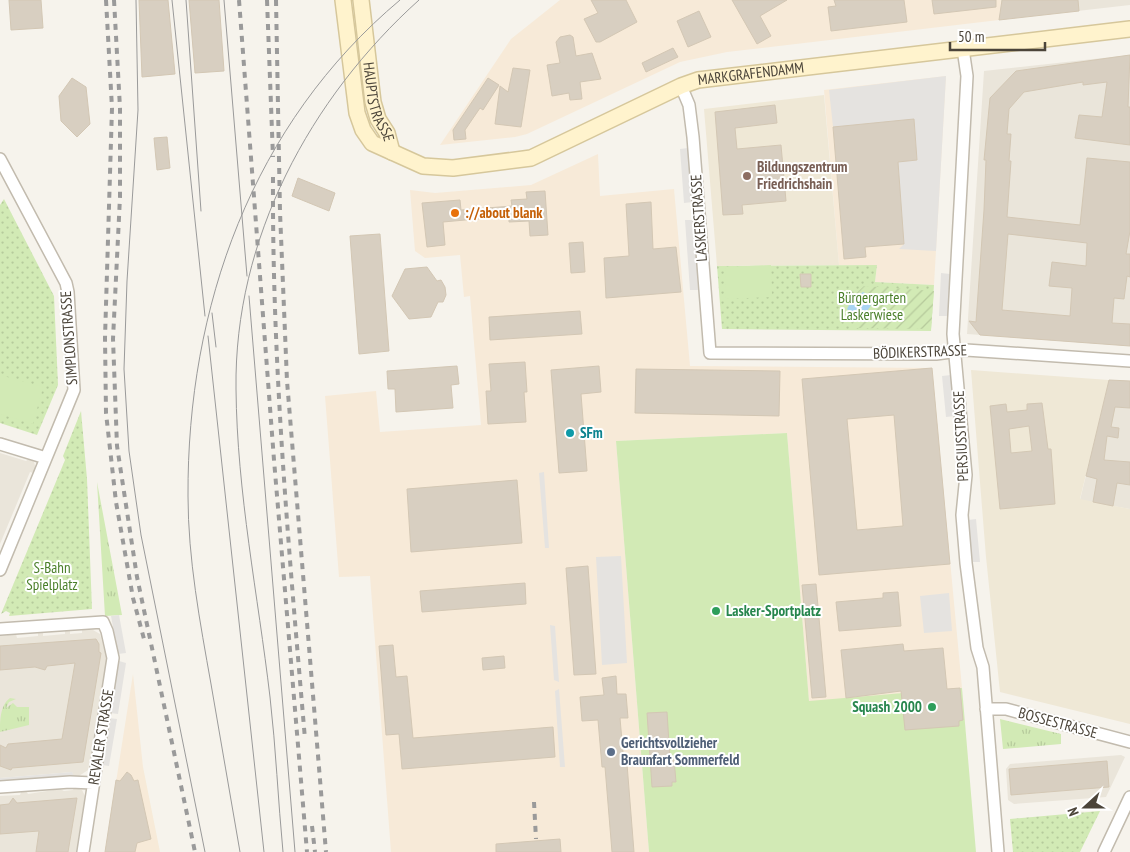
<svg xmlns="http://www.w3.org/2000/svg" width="1130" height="852" font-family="'PT Sans Narrow',sans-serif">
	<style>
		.residential { fill: #eae5da }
		.commercial { fill: #f7ead8 }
		.education { fill: #efe8d6 }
		.grass { fill: url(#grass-tufts) }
		.park { fill: url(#park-dots) }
		.garden { fill: url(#garden-furrows) }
		.pitch { fill: #d2eab5 }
		.parking { fill: #e5e3e0 }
		.water { fill: #a9d4f2 }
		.building { fill: #d8cfc1; stroke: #d3c7b4; fill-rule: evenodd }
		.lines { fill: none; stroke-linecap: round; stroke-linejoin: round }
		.street-casing { stroke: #c2bbae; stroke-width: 14 }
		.secondary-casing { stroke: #d6c79b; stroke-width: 18 }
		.street { stroke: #fff; stroke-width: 11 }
		.secondary { stroke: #fff3cd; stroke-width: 15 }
		.tram { stroke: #9a9a9a; stroke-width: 1 }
		.rail { stroke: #9a9a9a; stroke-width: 4; stroke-dasharray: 6 6; stroke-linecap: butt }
		.education-dot { fill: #8d6e63; stroke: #fff; stroke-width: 2 }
		.food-dot { fill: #e8710a; stroke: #fff; stroke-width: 2 }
		.culture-dot { fill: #0f9aa8; stroke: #fff; stroke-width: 2 }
		.leisure-dot { fill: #2e9e5b; stroke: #fff; stroke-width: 2 }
		.service-dot { fill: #5c6f8a; stroke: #fff; stroke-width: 2 }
		.labels { text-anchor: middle; stroke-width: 4; stroke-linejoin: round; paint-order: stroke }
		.street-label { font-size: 15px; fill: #4b4439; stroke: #fff }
		.education-label { font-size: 15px; font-weight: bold; fill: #785e54; stroke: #fff; text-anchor: start }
		.food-label { font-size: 15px; font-weight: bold; fill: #c56008; stroke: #fff; text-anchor: start }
		.park-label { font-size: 15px; fill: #4a7f2a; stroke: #fff }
		.culture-label { font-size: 15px; font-weight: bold; fill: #0d838f; stroke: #fff; text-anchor: start }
		.leisure-label { font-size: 15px; font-weight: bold; fill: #27864d; stroke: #fff; text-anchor: start }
		.service-label { font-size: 15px; font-weight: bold; fill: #4e5e75; stroke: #fff; text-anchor: start }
	</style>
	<defs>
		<pattern id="grass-tufts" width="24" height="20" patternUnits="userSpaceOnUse" patternTransform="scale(1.25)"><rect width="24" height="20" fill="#d2eab5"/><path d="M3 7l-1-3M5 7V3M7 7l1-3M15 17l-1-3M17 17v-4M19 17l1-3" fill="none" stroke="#b6ca9c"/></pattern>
		<pattern id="park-dots" width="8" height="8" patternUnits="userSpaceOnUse" patternTransform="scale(1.25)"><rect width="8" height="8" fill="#d2eab5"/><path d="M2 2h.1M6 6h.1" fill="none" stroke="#b6ca9c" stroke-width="1.8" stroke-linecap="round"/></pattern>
		<pattern id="garden-furrows" width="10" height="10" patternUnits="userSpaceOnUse" patternTransform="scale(1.25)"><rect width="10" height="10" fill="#d2eab5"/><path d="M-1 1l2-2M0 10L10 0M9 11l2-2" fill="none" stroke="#b6ca9c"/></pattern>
	</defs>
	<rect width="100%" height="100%" fill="#f6f3ec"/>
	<path class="residential" d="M1001 0H1130V5L999 20Z
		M1130 55V346L967 334 984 71Z
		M1109 380 1130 381V509L1080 500Z
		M0 453 26 461 30 458 34 462 36 469 34 473 30 472 0 544Z
		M82 629 93 630 100 634 107 659 88 770 79 776H73L72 772 0 778V636L16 634 17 638 38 636V633L43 632V636L65 634V630H70V634L82 633Z
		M1121 755 1125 757 1106 797 1014 804 1008 800 1006 769 1010 764Z
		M74 787 82 790 85 796 76 852H0V796L20 795 21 792 26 791 28 794 60 789 64 791 73 790Z"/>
	<path class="commercial" d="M560 0H1001L999 20 727 52 680 62 527 134 515 137 440 145 511 39Z
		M946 76 934 285 875 282 877 265H839L824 90Z
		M598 154 600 196 674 189 690 366 932 368 962 688 809 702 787 433 616 441 649 852H391L370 576 339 577 325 396 376 391 380 432 481 425 470 296 464 297 460 255 425 258 415 251 410 190 435 193 531 185Z
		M133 674 143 767 160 852H105Z"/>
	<path class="education" d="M824 95 839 265 717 266 704 109Z
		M971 370 1109 380 1080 499 1130 509V724L1000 692 986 557Z"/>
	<path class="grass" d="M97 482 122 615 105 616Z
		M10 698 16 699 9 702 6 708 13 703 17 707H29V725L0 732C0 721 0 705 10 698Z
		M1000 719 1061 734V744L1003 749Z"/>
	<path class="park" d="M4 199 54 296 58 385 37 435 0 423V205Z
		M877 265 875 282 934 285 931 331 722 329 717 266Z
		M81 411 87 479 92 609 9 616 10 613 6 611 1 614 65 460 63 456Z
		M1100 811 1080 852H1013L1010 819Z"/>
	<path class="garden" d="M864 286 934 291 931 329 852 328V319L845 309 851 298Z"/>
	<path class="pitch" d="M771 265 772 297 726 299 725 267Z
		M0 375 43 387 33 424 0 414Z
		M787 433 809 701 962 688 976 852H649L616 441Z"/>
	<path class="parking" d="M946 76 936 251 899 249 904 244 898 162 917 160 914 120 833 127 829 90Z
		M688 148 693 202 684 203 680 149Z
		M685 220H694L698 290H690Z
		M941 273 950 274 948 316H939Z
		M951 375 955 416 946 417 942 376Z
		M544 472 549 548H545L539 473Z
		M976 519 980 562H971L968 520Z
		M621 556 627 663 602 665 596 557Z
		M949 593 952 631 924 633 920 596Z
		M119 615 126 653 118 654 111 616Z
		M550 625 555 626 559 682 554 680Z
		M119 661 126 663 118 714 110 713Z
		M559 689 565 767H560L555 691Z
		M109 718 117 719 109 766 102 765Z
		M72 772 74 776 0 782V778Z"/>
	<path class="water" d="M863 292 873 297 870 307 864 315 855 316 847 309 852 299Z"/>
	<path class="building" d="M9 0H41L43 28 11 30Z
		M139 0H168L175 74 142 77Z
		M189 0H219L224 71 195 73Z
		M591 0H626L637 22 600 42H596L584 19 598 13Z
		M732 0H787L760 16 771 36 757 44Z
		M834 0H904L907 22 831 31 828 7 836 6Z
		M932 0H996V7L934 14Z
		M1002 0H1078L1079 11 999 20Z
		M699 11 711 37 688 47 677 21Z
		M570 35 573 37 576 56 592 53 601 79 580 82 582 99 570 100 569 93 552 96 547 65 560 63 556 42 560 37Z
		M673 48 678 57 646 72 642 63Z
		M1130 55 1128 107H1130V145L1075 138 1079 115 1102 117 1107 82 1083 85V82L1024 92 1009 109 1007 134H1011L1009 161H1011L1007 217 1080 225 1087 158 1130 162V231L1126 254H1130V277L1127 276 1124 299 1114 298 1112 323 1130 324V346L980 335 969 321 976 322 984 210 986 160H984L990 98 1016 71ZM1008 234 1087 243 1086 266 1052 262 1049 286 1072 288 1070 316 1002 310Z
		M513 68 530 70 521 127 495 124 500 86 508 92Z
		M72 78 86 87 90 124 77 137 61 121 59 96Z
		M488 78 499 85 483 110 480 108 465 130 466 139 454 140 453 130Z
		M775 105 777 123 735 128 737 149 781 145 786 201 742 205 743 214 723 215 715 112Z
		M914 119 917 160 898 162 904 244 865 247 866 257 844 259 833 127Z
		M167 137 170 168 157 170 154 138Z
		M298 178 335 193 329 211 292 196Z
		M545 191 548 235 530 236 529 221 509 222V216L443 222 445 245 427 247 422 203 460 200 461 210 512 206 511 200 527 199 526 192Z
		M651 202 653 249 676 247 681 292 606 298 604 258 629 256 626 204Z
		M380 234 389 351 359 354 350 236Z
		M583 242 585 272 571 273 569 243Z
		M427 267 437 281 441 280 445 287 446 295 443 302H438L431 317 409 319 392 296 405 269Z
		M800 274H811V287H801Z
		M580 311 582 334 490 340 489 317Z
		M525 362 527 392H524L526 422 488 424 486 391H491L489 364Z
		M457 366 459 384 451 385 453 408 396 412 395 389H388L387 371Z
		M599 366 601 392 581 394 587 471 559 473 551 370Z
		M932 368 950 564 819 575 802 379ZM894 415 903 526 857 530 847 419Z
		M636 369 780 371 779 416 635 413Z
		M1109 380 1130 381V408L1115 407 1111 427 1119 428 1118 438 1107 436 1104 460 1130 462V485L1117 483 1113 506 1093 502 1097 479 1086 476Z
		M1042 403 1048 449H1051L1055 504 1000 509 990 406 1006 404 1007 412 1027 410V404ZM1029 426 1032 451 1011 453 1009 429Z
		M517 480 522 543 411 552 407 489Z
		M588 566 596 674 574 675 566 568Z
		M525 583 526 604 422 612 420 591Z
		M816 584 826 697 812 698 802 585Z
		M898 592 901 626 839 631 836 602 883 598V593Z
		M96 639 99 644V652L101 653 83 762 12 768 11 770 0 766V745L6 748 8 744 62 739 75 663 47 666 45 670 35 667 0 670V646Z
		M903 644 904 651 943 648 947 689 960 688 963 720 959 721V726L905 730 901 691 846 698 841 650Z
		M393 645 396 677 407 676 413 738 553 727 555 757 402 769 399 734 386 735 379 646Z
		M504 656 505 668 483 670 482 658Z
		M616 676 617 694H626L628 718H620L624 764H627L634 852H612L605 767H602L598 720 582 721 580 697 604 695 602 678Z
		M667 712 670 759H674L676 782H672V786L652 787 647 713Z
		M1107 761 1109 787 1011 795 1009 769Z
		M127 772 131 775 134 781 138 780 151 839 137 843 135 852H105L116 780 120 781Z
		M13 798 17 803 77 798 68 852H36L39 831 0 834V805L9 804Z
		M560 839 561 852H496V844Z"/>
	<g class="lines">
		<g class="street-casing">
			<path id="street" d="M963 49 967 76 953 334 966 475 962 515 966 563 977 648 983 667 998 852
				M681 86 689 105 693 137 710 353 936 354 966 350 1130 361
				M0 159 66 283 68 292 74 390 0 570
				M0 444 46 458
				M0 629 103 622 107 631 113 658 83 852
				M986 709H1006L1130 742
				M0 787 70 782 93 783
				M1104 852 1130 797"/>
		</g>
		<g class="secondary-casing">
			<g id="secondary">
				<path id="s1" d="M343 0 357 113 363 130 372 143 423 166 453 168 531 158 681 86 698 80 1130 29"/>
				<path id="s2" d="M361 0 373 102 378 119 387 133 392 152"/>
			</g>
		</g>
		<use href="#street" class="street"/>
		<use href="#secondary" class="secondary"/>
		<path class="tram" d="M136 0 138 110 127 281 124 369 129 451 141 535 205 852
			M172 0 205 316
			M186 0 201 211
			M224 0 247 276
			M249 296 295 852
			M212 313 216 347
			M208 336 264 852
			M240 852C230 796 221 740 211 684 200 622 188 559 188 496 187 307 252 124 400 0
			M283 852C278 800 276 749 270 697 258 595 237 493 236 389 234 239 310 98 419 0"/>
		<path class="rail" d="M106 0 112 108 105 338 106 413 116 502 133 598 144 639
			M114 0 120 108V197L113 339 117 446 137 577 195 852
			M239 0 274 460 307 852
			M267 0 273 157
			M276 0 280 212 287 381 326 852
			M273 177C272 365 289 552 305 739
			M534 802 536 839
			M312 826 315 852"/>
	</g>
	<circle class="education-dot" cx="747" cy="176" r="5"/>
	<circle class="food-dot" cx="455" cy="213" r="5"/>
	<circle class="culture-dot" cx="570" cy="433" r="5"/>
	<g class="leisure-dot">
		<circle cx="716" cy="611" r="5"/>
		<circle cx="932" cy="707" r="5"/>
	</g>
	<circle class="service-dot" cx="611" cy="752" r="5"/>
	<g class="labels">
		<g class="street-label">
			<text dy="5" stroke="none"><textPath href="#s1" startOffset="550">MARKGRAFENDAMM</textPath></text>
			<text dy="5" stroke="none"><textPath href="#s2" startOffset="104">HAUPTSTRASSE</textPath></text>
			<text transform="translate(699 218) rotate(-94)" y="5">LASKERSTRASSE</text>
			<text transform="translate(69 338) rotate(-94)" y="5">SIMPLONSTRASSE</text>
			<text transform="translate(920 352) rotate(-2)" y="5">BÖDIKERSTRASSE</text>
			<text transform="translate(961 436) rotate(-93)" y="5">PERSIUSSTRASSE</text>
			<text transform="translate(1058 723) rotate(15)" y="5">BOSSESTRASSE</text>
			<text transform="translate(101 737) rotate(-81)" y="5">REVALER STRASSE</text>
		</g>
		<g class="education-label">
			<text x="757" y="172">Bildungszentrum<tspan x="757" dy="17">Friedrichshain</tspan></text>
		</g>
		<g class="food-label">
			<text x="465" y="218">://about blank</text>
		</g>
		<g class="park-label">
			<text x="872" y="303">Bürgergarten<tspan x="872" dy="17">Laskerwiese</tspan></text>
			<text x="52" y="573">S-Bahn<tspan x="52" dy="17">Spielplatz</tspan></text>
		</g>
		<g class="culture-label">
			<text x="580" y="438">SFm</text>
		</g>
		<g class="leisure-label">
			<text x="726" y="616">Lasker-Sportplatz</text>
			<text x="922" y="712" text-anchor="end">Squash 2000</text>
		</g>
		<g class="service-label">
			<text x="621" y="748">Gerichtsvollzieher<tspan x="621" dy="17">Braunfart Sommerfeld</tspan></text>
		</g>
	</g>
	<g transform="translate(1085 807) rotate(249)" stroke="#ffffff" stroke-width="4" paint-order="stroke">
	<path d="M0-4L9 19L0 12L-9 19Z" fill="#4b4439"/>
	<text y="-8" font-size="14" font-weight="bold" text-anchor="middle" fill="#4b4439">N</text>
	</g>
	<path d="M950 42v8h95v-8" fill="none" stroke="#4b4439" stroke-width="2.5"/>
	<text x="958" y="42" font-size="15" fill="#4b4439" stroke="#ffffff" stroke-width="4" paint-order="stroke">50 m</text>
</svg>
